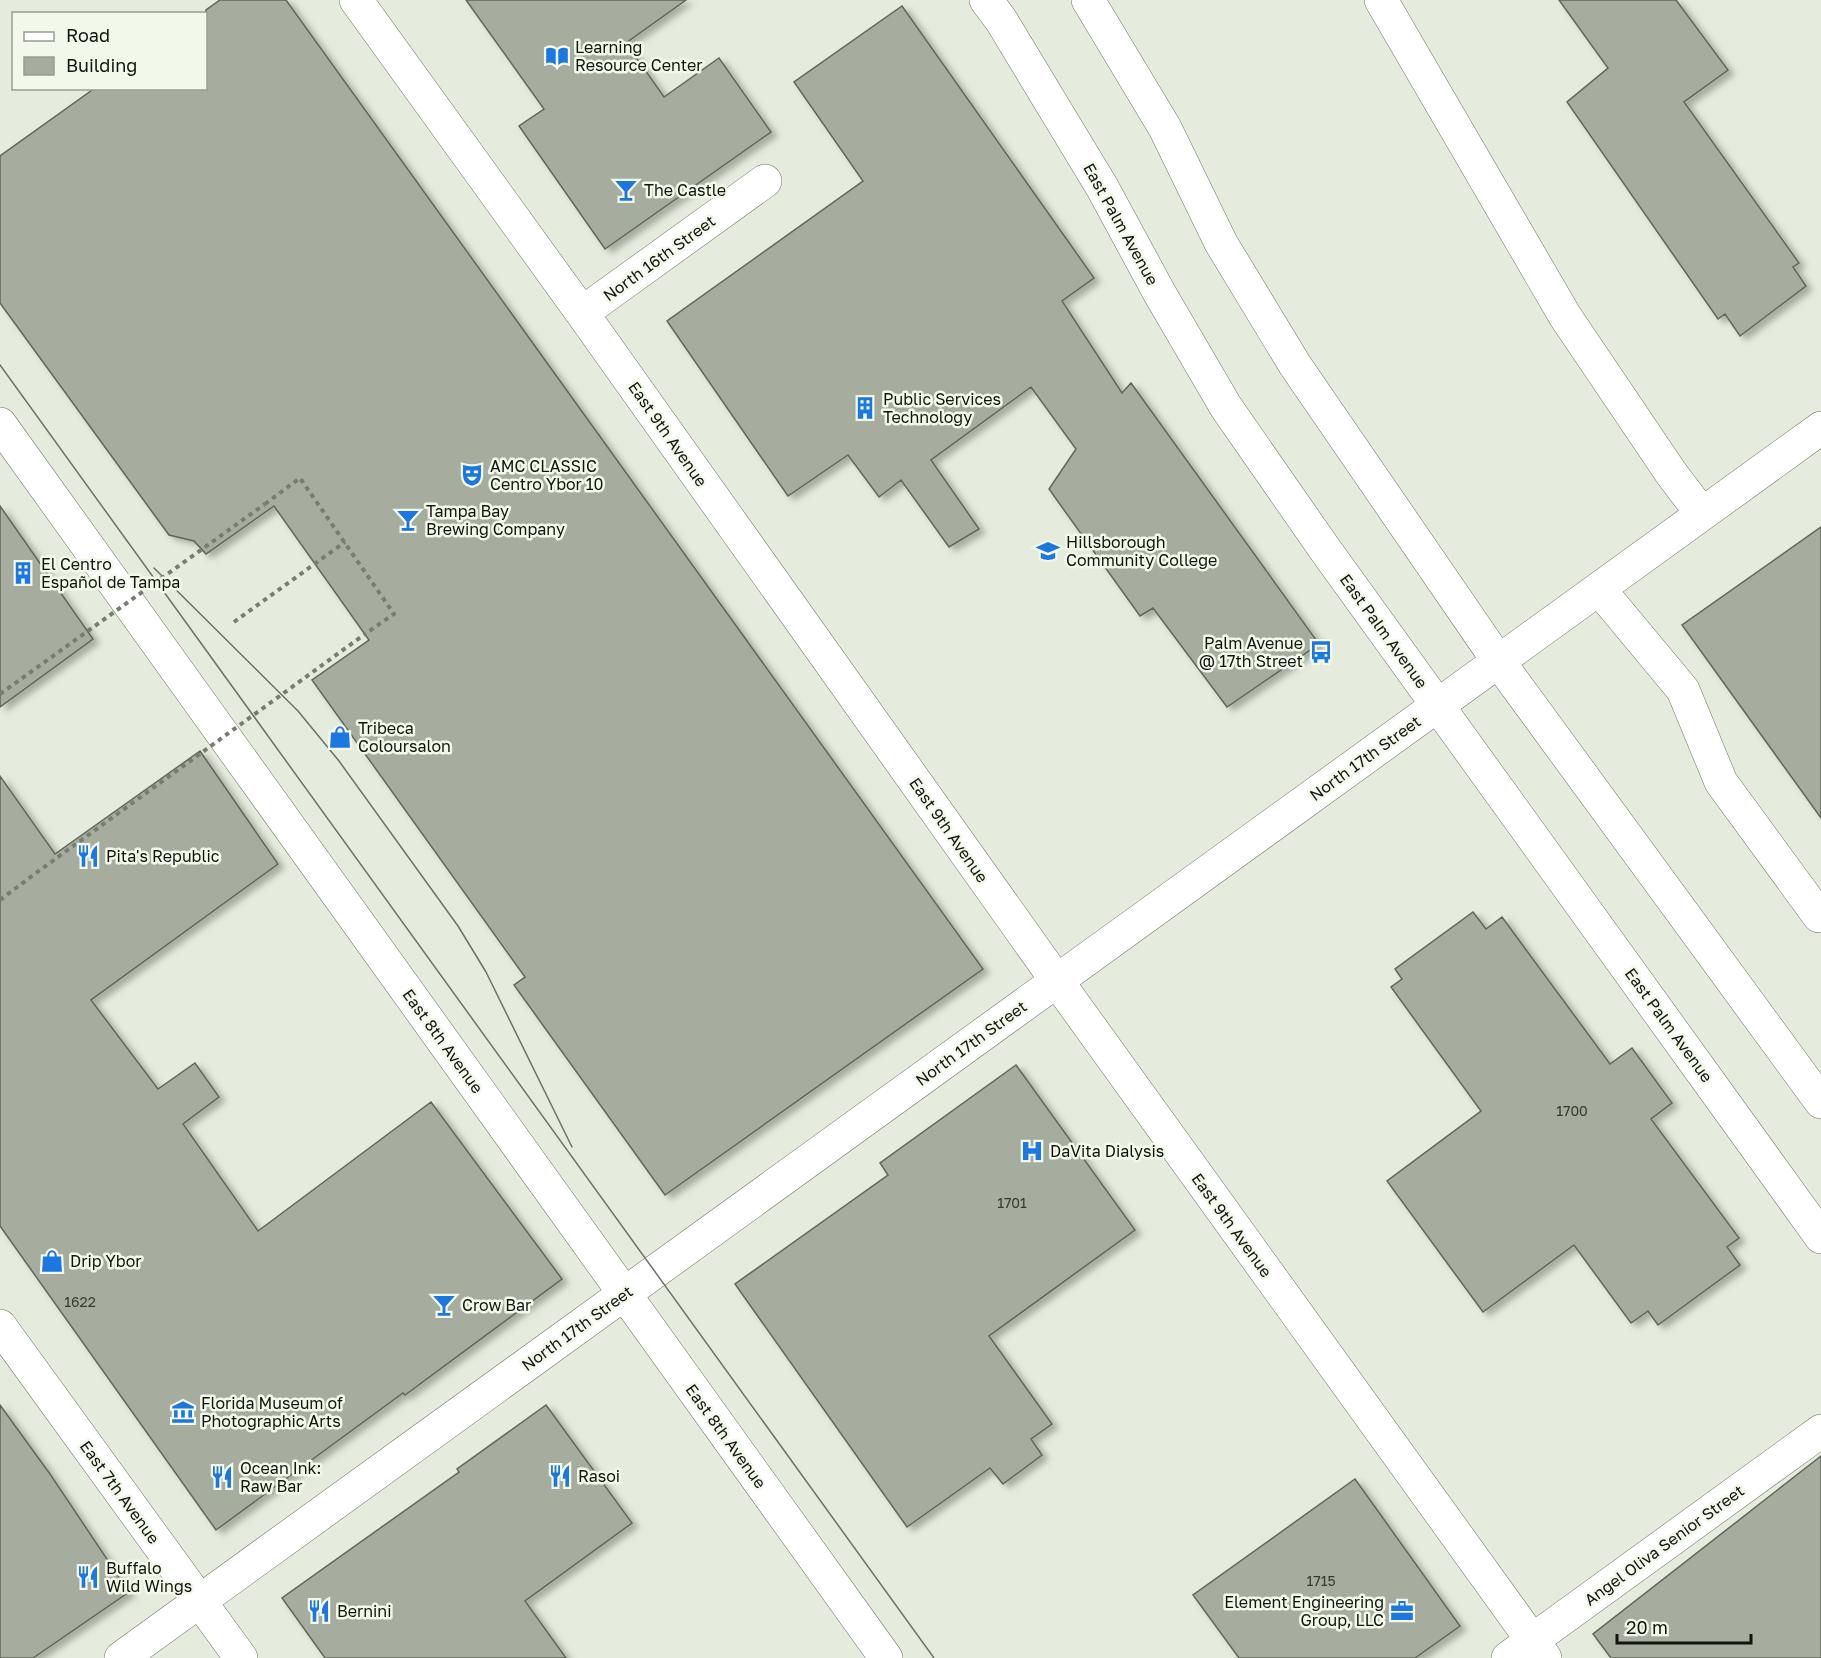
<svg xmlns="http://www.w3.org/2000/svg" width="1821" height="1658" font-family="'Golos Text',sans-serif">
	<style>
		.building { fill: #a6ad9f; stroke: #61675a; stroke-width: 1.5; filter: url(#shadow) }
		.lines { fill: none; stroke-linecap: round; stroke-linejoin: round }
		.minor-casing { stroke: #6d7366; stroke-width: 34 }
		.path { stroke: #787d73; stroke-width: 4; stroke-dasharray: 4.5 4.5; stroke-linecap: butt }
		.minor { stroke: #fff; stroke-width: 33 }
		.tram { stroke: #6d7168; stroke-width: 1.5 }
		.path-bridge { stroke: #787d73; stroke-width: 4; stroke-dasharray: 4.5 4.5; stroke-linecap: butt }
		.labels { text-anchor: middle; stroke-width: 5; stroke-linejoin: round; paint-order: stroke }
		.number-label { font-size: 14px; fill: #373a33 }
		.poi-label { font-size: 16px; fill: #12140f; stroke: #f2f9ea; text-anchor: start }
		.street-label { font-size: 16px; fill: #12140f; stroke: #f2f9ea }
	</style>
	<defs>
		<filter id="shadow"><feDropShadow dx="6" dy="4" stdDeviation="3" flood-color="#0004"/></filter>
	</defs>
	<rect width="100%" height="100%" fill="#e5ecdd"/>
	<path class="building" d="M220 0H286L983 969 665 1195 514 985 525 977 312 680 369 640 274 506 206 554 194 541 169 535 0 303V156L95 88H206V10Z
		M466 0H686L626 43 664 97 719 58 771 132 605 249 519 126 544 109Z
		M1559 0H1676L1728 70 1684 102 1799 263 1793 267 1806 286 1740 336 1725 314 1718 319 1567 102 1608 68Z
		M902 6 1094 278 1062 301 1122 393 1131 383 1319 644 1227 707 1153 608 1140 616 1049 489 1076 449 1031 387 931 460 979 529 949 547 901 480 879 497 848 455 788 496 667 321 863 181 794 82Z
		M0 506 93 639 0 707Z
		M1821 527V818L1682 625Z
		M200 751 278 864 91 1000 158 1089 195 1063 219 1097 183 1124 258 1231 431 1102 562 1279 405 1395 403 1393 216 1530 0 1226V776L55 854Z
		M1473 912 1486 929 1502 917 1610 1064 1632 1048 1672 1103 1651 1119 1739 1238 1727 1247 1740 1265 1658 1325 1648 1311 1631 1323 1574 1245 1483 1312 1387 1181 1481 1111 1391 987 1402 979 1395 969Z
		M1016 1065 1135 1230 989 1336 1052 1424 1031 1439 1042 1455 1003 1484 990 1468 907 1527 735 1284 888 1175 880 1163Z
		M0 1405 50 1474 129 1592 33 1658H0Z
		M546 1405 632 1523 525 1601 566 1658H325L282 1598 459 1472 457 1469Z
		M1821 1456V1658H1611L1593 1634Z
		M1355 1479 1460 1626 1415 1658H1239L1193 1595Z"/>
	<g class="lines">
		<g class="minor-casing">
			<path id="minor" d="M356 0 582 313 1057 981 1545 1658
				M986 0 1001 20 1102 187 1160 294 1226 407 1324 548 1821 1237
				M1088 0 1165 128 1221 243 1295 365 1499 662 1821 1102
				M1381 0 1565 316 1671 473 1702 514
				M582 313 765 181
				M0 424 886 1658
				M1599 589 1683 690 1721 782 1819 916 1821 915
				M0 1326 241 1658
				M121 1658 1821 428
				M1508 1658 1821 1431"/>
		</g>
		<path class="path" d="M265 504 300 478 394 614 365 634
			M234 622 345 542
			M0 900 36 873"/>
		<use href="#minor" class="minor"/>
		<path class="tram" d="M0 365 934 1658
			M154 568 298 711 339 761 458 926 486 972 572 1147"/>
		<path class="path-bridge" d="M0 694 265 504
			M36 873 365 634"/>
	</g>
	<defs>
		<g id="library-bare" transform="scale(1.8)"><path d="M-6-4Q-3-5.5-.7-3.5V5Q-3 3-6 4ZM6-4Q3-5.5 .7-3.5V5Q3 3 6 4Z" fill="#1c77e0" stroke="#f2f9ea" stroke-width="2.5" paint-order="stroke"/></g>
		<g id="bar-bare" transform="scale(1.8)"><path d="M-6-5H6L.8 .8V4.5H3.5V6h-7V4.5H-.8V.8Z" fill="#1c77e0" stroke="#f2f9ea" stroke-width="2.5" paint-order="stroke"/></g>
		<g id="building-bare" transform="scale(1.8)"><path d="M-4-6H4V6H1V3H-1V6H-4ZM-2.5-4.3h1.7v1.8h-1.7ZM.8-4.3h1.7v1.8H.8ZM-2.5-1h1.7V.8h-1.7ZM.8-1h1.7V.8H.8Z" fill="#1c77e0" stroke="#f2f9ea" stroke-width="2.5" paint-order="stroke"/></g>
		<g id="theatre-bare" transform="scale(1.8)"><path d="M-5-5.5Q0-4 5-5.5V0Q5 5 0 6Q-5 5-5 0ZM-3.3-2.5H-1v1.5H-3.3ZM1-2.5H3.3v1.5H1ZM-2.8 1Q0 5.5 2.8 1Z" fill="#1c77e0" stroke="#f2f9ea" stroke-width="2.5" paint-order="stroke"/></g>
		<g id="university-bare" transform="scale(1.8)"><path d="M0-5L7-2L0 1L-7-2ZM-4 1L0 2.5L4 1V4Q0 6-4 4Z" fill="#1c77e0" stroke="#f2f9ea" stroke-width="2.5" paint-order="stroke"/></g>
		<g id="bus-bare" transform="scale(1.8)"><path d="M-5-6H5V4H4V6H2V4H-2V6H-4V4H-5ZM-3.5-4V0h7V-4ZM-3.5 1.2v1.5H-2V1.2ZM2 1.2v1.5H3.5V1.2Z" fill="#1c77e0" stroke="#f2f9ea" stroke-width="2.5" paint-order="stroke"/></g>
		<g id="shop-bare" transform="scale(1.8)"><path d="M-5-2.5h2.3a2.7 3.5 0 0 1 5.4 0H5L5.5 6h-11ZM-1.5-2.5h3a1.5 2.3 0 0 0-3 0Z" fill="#1c77e0" stroke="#f2f9ea" stroke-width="2.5" paint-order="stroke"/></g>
		<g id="restaurant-bare" transform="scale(1.8)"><path d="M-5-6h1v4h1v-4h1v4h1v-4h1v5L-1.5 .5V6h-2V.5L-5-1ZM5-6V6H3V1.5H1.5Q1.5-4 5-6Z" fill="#1c77e0" stroke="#f2f9ea" stroke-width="2.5" paint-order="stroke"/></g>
		<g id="hospital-bare" transform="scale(1.8)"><path d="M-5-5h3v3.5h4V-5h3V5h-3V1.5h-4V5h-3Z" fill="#1c77e0" stroke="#f2f9ea" stroke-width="2.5" paint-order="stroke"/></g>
		<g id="museum-bare" transform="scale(1.8)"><path d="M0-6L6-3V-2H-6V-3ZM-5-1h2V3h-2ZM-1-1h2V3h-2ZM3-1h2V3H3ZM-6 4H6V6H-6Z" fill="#1c77e0" stroke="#f2f9ea" stroke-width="2.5" paint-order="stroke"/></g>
		<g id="office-bare" transform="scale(1.8)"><path d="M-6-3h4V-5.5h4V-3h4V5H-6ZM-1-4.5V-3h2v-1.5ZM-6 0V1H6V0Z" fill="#1c77e0" stroke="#f2f9ea" stroke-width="2.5" paint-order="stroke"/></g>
	</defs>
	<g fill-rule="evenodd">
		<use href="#library-bare" x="557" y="56"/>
		<use href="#bar-bare" x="626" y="190"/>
		<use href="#building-bare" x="865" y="408"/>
		<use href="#theatre-bare" x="472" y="475"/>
		<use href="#bar-bare" x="408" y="520"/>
		<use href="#university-bare" x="1048" y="551"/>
		<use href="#building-bare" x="23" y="573"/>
		<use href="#bus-bare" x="1321" y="652"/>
		<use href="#shop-bare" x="340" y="737"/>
		<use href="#restaurant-bare" x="88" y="856"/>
		<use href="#hospital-bare" x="1032" y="1151"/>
		<use href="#shop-bare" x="52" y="1261"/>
		<use href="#bar-bare" x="444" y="1305"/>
		<use href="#museum-bare" x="183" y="1412"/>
		<use href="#restaurant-bare" x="560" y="1476"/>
		<use href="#restaurant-bare" x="222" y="1477"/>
		<use href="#restaurant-bare" x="88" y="1577"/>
		<use href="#restaurant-bare" x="319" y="1611"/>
		<use href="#office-bare" x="1402" y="1611"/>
	</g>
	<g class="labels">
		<g class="number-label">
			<text x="1572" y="1116">1700</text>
			<text x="1012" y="1208">1701</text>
			<text x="80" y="1307">1622</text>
			<text x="1321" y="1586">1715</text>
		</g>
		<g class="poi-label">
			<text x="575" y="53">Learning<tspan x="575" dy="18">Resource Center</tspan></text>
			<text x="644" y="196">The Castle</text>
			<text x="883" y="405">Public Services<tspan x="883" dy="18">Technology</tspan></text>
			<text x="490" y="472">AMC CLASSIC<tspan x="490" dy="18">Centro Ybor 10</tspan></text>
			<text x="426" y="517">Tampa Bay<tspan x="426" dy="18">Brewing Company</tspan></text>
			<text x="1066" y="548">Hillsborough<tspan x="1066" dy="18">Community College</tspan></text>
			<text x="41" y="570">El Centro<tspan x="41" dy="18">Español de Tampa</tspan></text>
			<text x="1303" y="649" text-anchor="end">Palm Avenue<tspan x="1303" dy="18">@ 17th Street</tspan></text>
			<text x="358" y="734">Tribeca<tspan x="358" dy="18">Coloursalon</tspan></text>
			<text x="106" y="862">Pita's Republic</text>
			<text x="1050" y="1157">DaVita Dialysis</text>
			<text x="70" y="1267">Drip Ybor</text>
			<text x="462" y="1311">Crow Bar</text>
			<text x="201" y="1409">Florida Museum of<tspan x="201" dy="18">Photographic Arts</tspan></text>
			<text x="240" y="1474">Ocean Ink:<tspan x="240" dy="18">Raw Bar</tspan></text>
			<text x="578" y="1482">Rasoi</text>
			<text x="106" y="1574">Buffalo<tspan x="106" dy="18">Wild Wings</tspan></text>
			<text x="1384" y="1608" text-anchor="end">Element Engineering<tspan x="1384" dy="18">Group, LLC</tspan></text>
			<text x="337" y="1617">Bernini</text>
		</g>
		<g class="street-label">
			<text transform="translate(1121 224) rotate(61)" y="6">East Palm Avenue</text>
			<text transform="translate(659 258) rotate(-36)" y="6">North 16th Street</text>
			<text transform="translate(668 434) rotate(55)" y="6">East 9th Avenue</text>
			<text transform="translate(1384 631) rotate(54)" y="6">East Palm Avenue</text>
			<text transform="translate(1365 758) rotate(-36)" y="6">North 17th Street</text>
			<text transform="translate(949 830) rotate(55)" y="6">East 9th Avenue</text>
			<text transform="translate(1669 1025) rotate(54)" y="6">East Palm Avenue</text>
			<text transform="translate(443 1041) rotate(54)" y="6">East 8th Avenue</text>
			<text transform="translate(971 1043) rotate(-36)" y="6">North 17th Street</text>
			<text transform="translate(1232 1225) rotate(54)" y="6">East 9th Avenue</text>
			<text transform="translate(577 1328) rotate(-36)" y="6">North 17th Street</text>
			<text transform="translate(726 1436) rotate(54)" y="6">East 8th Avenue</text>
			<text transform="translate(120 1492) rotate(54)" y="6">East 7th Avenue</text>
			<text transform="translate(1664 1545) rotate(-36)" y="6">Angel Oliva Senior Street</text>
		</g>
	</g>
	<rect x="12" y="12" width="195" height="78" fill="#f2f9ea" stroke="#989d92" stroke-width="1.5"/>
	<rect x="24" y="32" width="30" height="9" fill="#ffffff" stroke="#989d92" stroke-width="1.5"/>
	<text x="66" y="42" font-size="18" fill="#12140f">Road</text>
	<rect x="24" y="57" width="30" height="18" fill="#a6ad9f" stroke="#989d92" stroke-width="1.5"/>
	<text x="66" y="72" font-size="18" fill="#12140f">Building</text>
	<path d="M1617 1634v9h134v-9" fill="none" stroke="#12140f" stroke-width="3"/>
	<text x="1626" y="1634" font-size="18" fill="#12140f" stroke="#f2f9ea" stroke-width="4.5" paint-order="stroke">20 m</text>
</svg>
